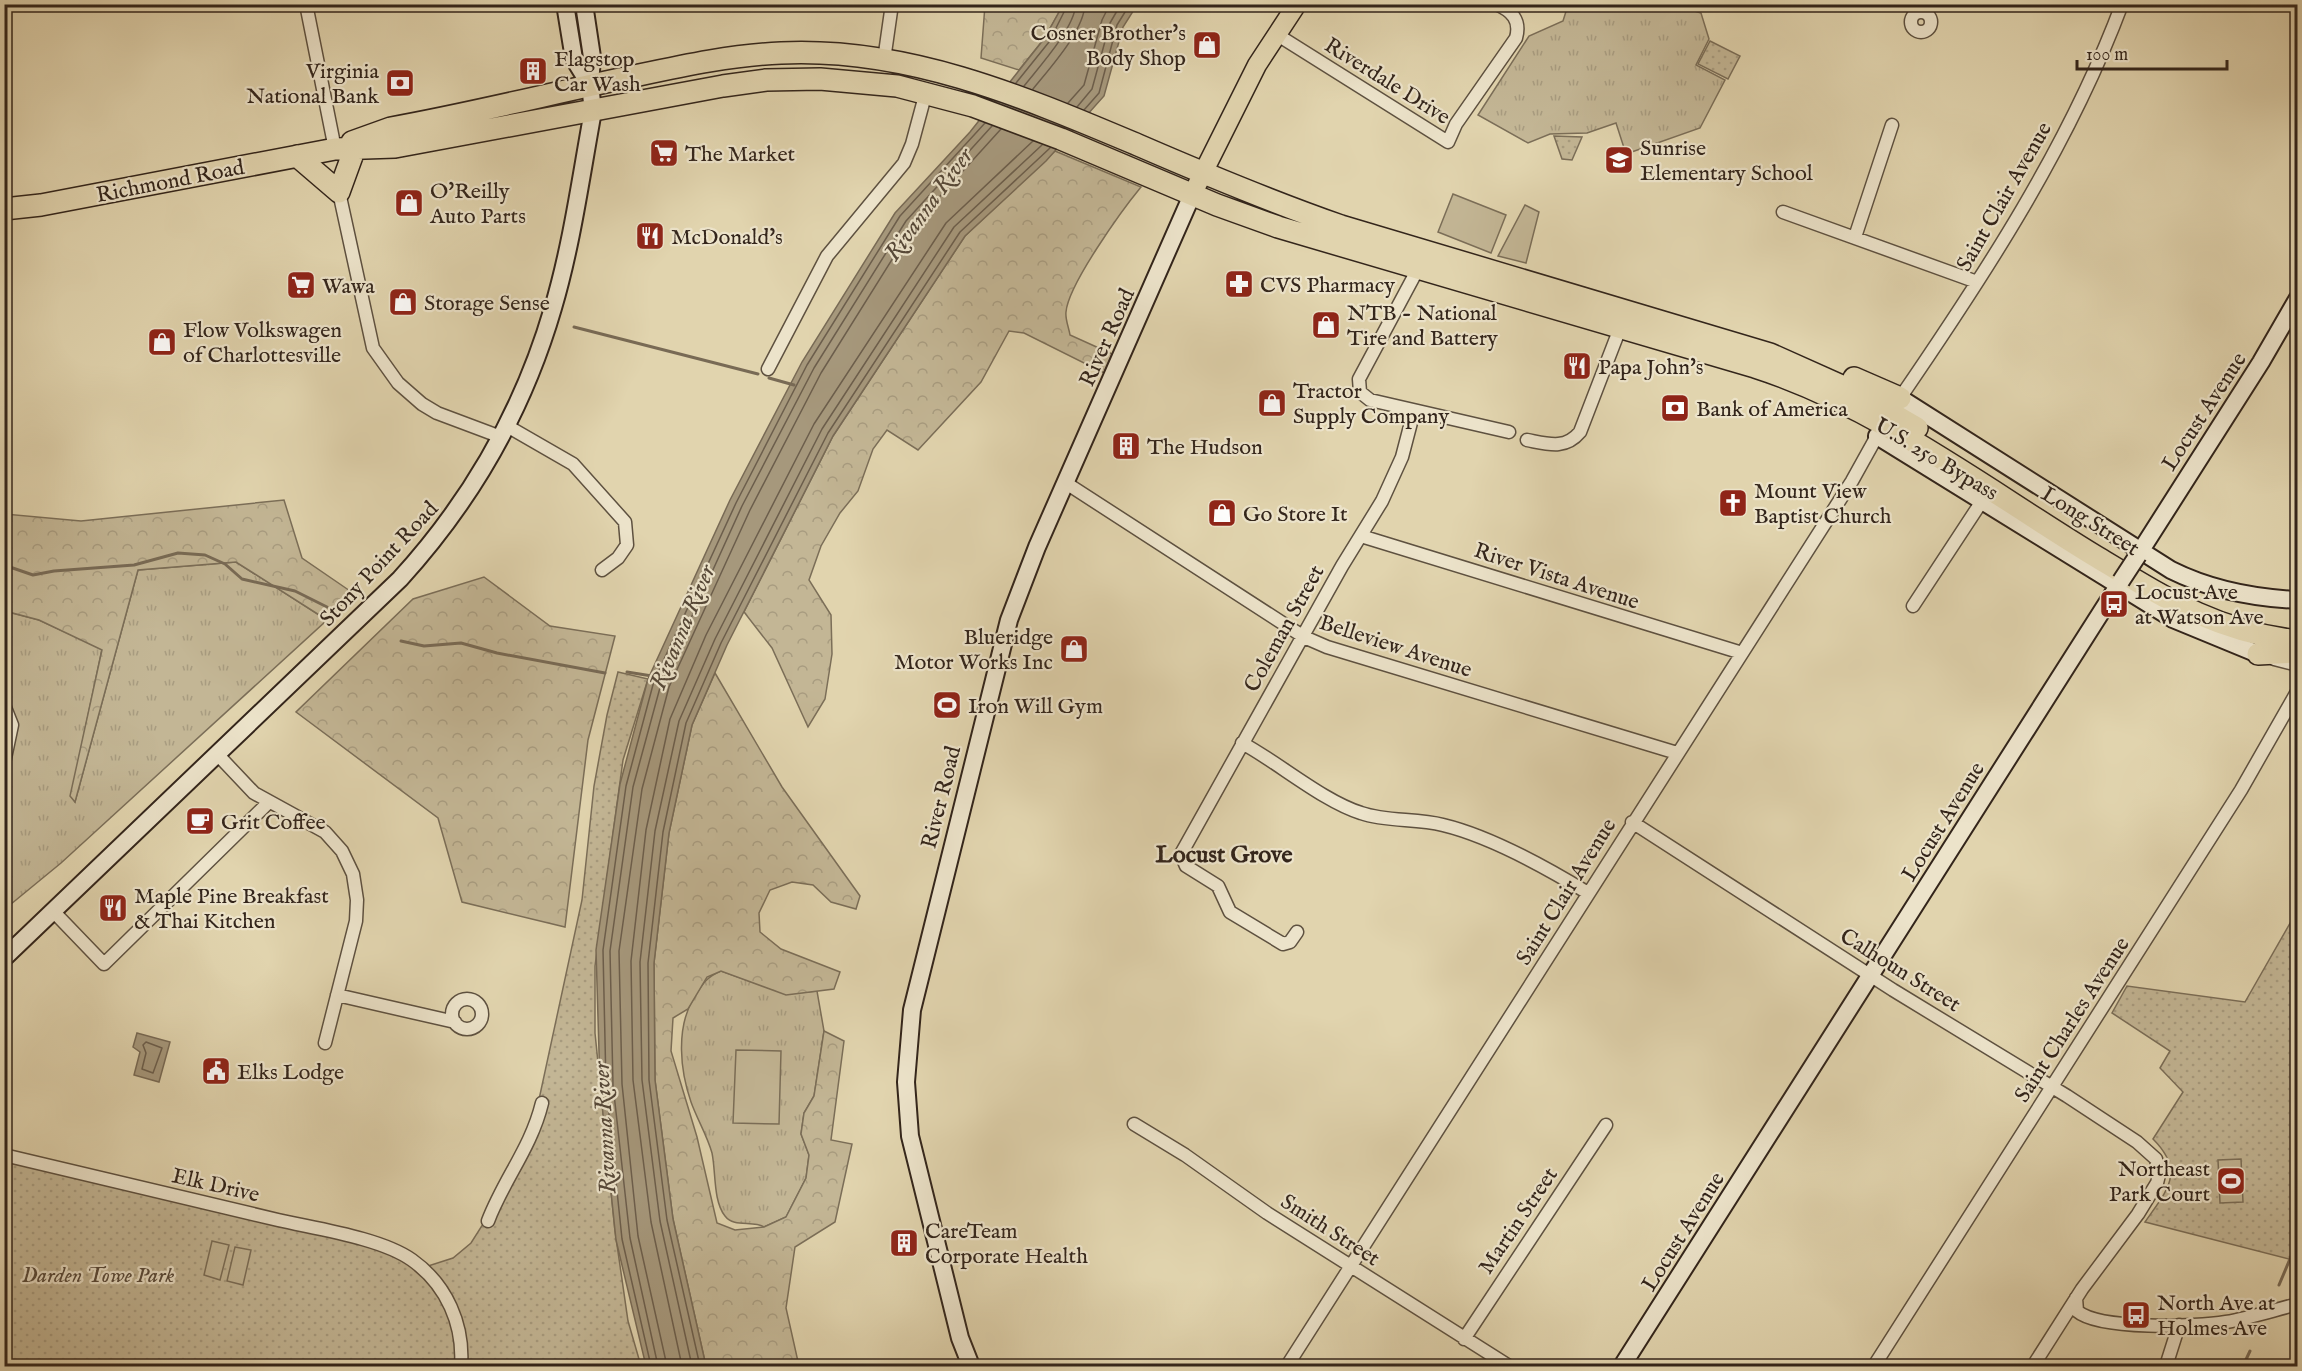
<svg xmlns="http://www.w3.org/2000/svg" width="2302" height="1371" font-family="'IM FELL English',serif">
	<style>
		.grass { fill: url(#grass-tufts); stroke: #7b6e58; stroke-width: 1.5 }
		.forest { fill: url(#forest-crowns); stroke: #7b6e58; stroke-width: 1.5 }
		.park { fill: url(#park-dots); stroke: #7b6e58; stroke-width: 1.5 }
		.garden { fill: #c3b695; stroke: #7b6e58; stroke-width: 1.5 }
		.water { fill: #a6987c; stroke: #786a55; stroke-width: 1.5 }
		.lines { fill: none; stroke-linecap: round; stroke-linejoin: round }
		.shore { stroke: #6c5e4c; stroke-width: 1.5 }
		.stream { stroke: #786a55; stroke-width: 3 }
		.street-casing { stroke: #5e5140; stroke-width: 15 }
		.secondary-casing { stroke: #33251b; stroke-width: 20 }
		.primary-casing { stroke: #33251b; stroke-width: 21 }
		.highway-casing { stroke: #33251b; stroke-width: 24 }
		.street { stroke: #ece3ca; stroke-width: 12 }
		.secondary { stroke: #ece3ca; stroke-width: 16 }
		.primary { stroke: #e1d4ae; stroke-width: 18 }
		.highway { stroke: #e1d4ae; stroke-width: 21 }
		.secondary-bridge-casing { stroke: #33251b; stroke-width: 20; stroke-linecap: butt }
		.secondary-bridge { stroke: #ece3ca; stroke-width: 16 }
		.labels { text-anchor: middle; stroke-width: 4.5; stroke-linejoin: round; paint-order: stroke }
		.poi-label { font-size: 22px; fill: #33251b; stroke: #ece3ca; text-anchor: start }
		.street-label { font-size: 22px; fill: #33251b; stroke: #ece3ca }
		.park-label { font-size: 22px; font-style: italic; fill: #57493a; stroke: #ece3ca }
		.water-label { font-size: 24px; font-style: italic; fill: #564838; stroke: #ece3ca }
		.neighbourhood-label { font-size: 24px; font-weight: bold; fill: #33251b; stroke: #ece3ca }
	</style>
	<defs>
		<pattern id="grass-tufts" width="24" height="20" patternUnits="userSpaceOnUse" patternTransform="scale(1.5)"><rect width="24" height="20" fill="#c3b695"/><path d="M3 7l-1-3M5 7V3M7 7l1-3M15 17l-1-3M17 17v-4M19 17l1-3" fill="none" stroke="#a89c80"/></pattern>
		<pattern id="forest-crowns" width="20" height="18" patternUnits="userSpaceOnUse" patternTransform="scale(1.5)"><rect width="20" height="18" fill="#c3b695"/><path d="M2 6a3 3 0 1 1 6 0M12 15a3 3 0 1 1 6 0" fill="none" stroke="#a89c80"/></pattern>
		<pattern id="park-dots" width="8" height="8" patternUnits="userSpaceOnUse" patternTransform="scale(1.5)"><rect width="8" height="8" fill="#c3b695"/><path d="M2 2h.1M6 6h.1" fill="none" stroke="#a89c80" stroke-width="1.8" stroke-linecap="round"/></pattern>
	</defs>
	<rect width="100%" height="100%" fill="#e1d4ae"/>
	<filter id="stains"><feTurbulence type="fractalNoise" baseFrequency=".00333" numOctaves="4"/><feColorMatrix values="0 0 0 0 .2 0 0 0 0 .09 0 0 0 0 .02 0 0 0 .5 -.17"/></filter>
	<radialGradient id="worn" r=".72"><stop offset=".6" stop-color="#630" stop-opacity="0"/><stop offset="1" stop-color="#630" stop-opacity=".3"/></radialGradient>
	<path class="grass" d="M1568 5H1675L1701 13 1709 39 1696 65 1725 80 1700 128 1626 154 1616 123 1587 133 1550 134 1528 143 1478 115 1529 36 1563 21Z
		M236 562 327 620 61 863 5 909 4 611 39 620 102 649 71 796 75 802 138 570Z
		M721 971 786 994 817 991 824 1031 814 1096 804 1113 801 1134 809 1155 806 1178 786 1217 764 1227C753 1220 734 1228 725 1216 713 1201 716 1172 712 1153 707 1135 697 1119 691 1102 680 1070 676 1029 693 999 702 985 706 977 721 971Z"/>
	<path class="forest" d="M985 5H1063L1044 39 1019 70 981 58Z
		M1055 151 1141 187C1122 210 1068 285 1066 312 1065 319 1069 328 1070 335L1112 354 1104 373 1024 333 1009 331 981 382 918 450 887 430 873 449 858 491 840 513 821 546 809 580 831 615 832 654 825 699 808 727 772 648 744 612 833 436 965 236Z
		M284 500 302 558 353 593 327 620 236 562 138 570 75 802 70 796 102 650 39 620 5 611V514L81 521Z
		M484 577 550 626 615 636 588 740 565 927 462 902 438 818 296 712 413 599Z
		M715 673 782 787 860 896 856 909 831 902 813 885 792 882 770 890 759 913 760 932 781 949 840 972 834 989 786 995 721 971 707 977 688 1009 673 1018 671 1051 697 1137 717 1223 735 1230 764 1227 786 1217 806 1178 809 1155 801 1134 804 1113 814 1096 824 1031 844 1041 831 1140 852 1144 835 1222 795 1247 786 1308 799 1366H706L673 1219 655 1080 654 963 669 833 692 725Z"/>
	<path class="park" d="M1710 41 1740 56 1728 79 1698 64Z
		M1554 136 1582 137 1572 160 1562 159Z
		M618 672 648 679 623 760 595 966V1033L615 1231 628 1321 641 1366H5L4 1154 382 1244 422 1268 453 1258 471 1243 485 1221 535 1118 582 900 594 786 607 715Z
		M2297 911V1261L2145 1222C2167 1190 2186 1172 2153 1139L2183 1092 2160 1068 2170 1051 2112 1013 2127 986 2245 1002Z"/>
	<path class="garden" d="M1453 194 1506 215 1491 253 1438 232Z
		M1525 205 1539 212 1526 263 1498 256Z
		M736 1050 781 1051 779 1124 733 1123Z
		M2241 1159 2243 1202 2220 1203 2218 1160Z
		M212 1241 229 1245 220 1280 204 1275Z
		M235 1247 251 1250 243 1285 227 1281Z"/>
	<path class="water" d="M1063 5H1137L1123 27 1104 96 1046 161 965 236 833 436 727 645 692 725 669 833 654 963 655 1080 673 1219 706 1366H646L616 1240 600 1085 596 950 620 784 648 679 730 500 802 362 895 213 970 132 1044 39Z
		M137 1033 170 1042 159 1082 134 1075 140 1052 133 1047Z"/>
	<g class="lines">
		<path class="shore" d="M1016 83 1049 42 1068 4
			M1024 86C1039 67 1074 29 1076 4
			M1033 89C1049 69 1084 31 1085 4
			M1068 103 1084 85 1102 20 1110 4
			M1077 107 1092 89 1110 23 1121 4
			M1084 110 1099 93 1117 25 1130 4
			M146 1042 162 1048 153 1073 142 1069 146 1053 143 1045Z
			M651 1366 622 1239 606 1085 603 950 626 786 654 681 736 503 807 365 900 216 985 123
			M658 1366 630 1238 613 1085 610 951 633 787 661 684 742 506 814 368 906 221 992 126
			M667 1366 638 1236 622 1084 619 951 642 789 669 687 750 510 821 373 913 226 1001 129
			M682 1366 651 1222 633 1080 631 961 646 830 670 719 706 635 814 424 946 223 1033 141
			M692 1366 660 1221 642 1080 640 962 655 831 679 721 715 639 822 429 954 227 1042 145
			M700 1366 667 1220 649 1080 648 963 663 832 686 723 721 643 828 433 960 232 1050 148"/>
		<path class="stream" d="M574 327 758 374
			M769 378 794 385
			M4 565 33 575 54 571 134 565 178 553 205 555 225 564 242 579 295 591 327 607
			M401 641 424 646 461 643 497 653 605 673
			M627 672 652 676
			M2298 1128 2294 1153 2298 1167
			M2279 1285 2298 1240
			M2243 1366 2250 1351"/>
		<g class="street-casing">
			<path id="street" d="M306 4 335 149
				M1911 22a10 10 0 1 1 20 0a10 10 0 1 1-20 0Z
				M1276 34 1448 142 1456 124 1516 38C1521 20 1512 11 1496 4
				M884 60 892 4
				M339 192 373 348 398 383 422 404 437 413 501 437
				M1783 212 1977 282
				M1855 237 1892 125
				M1420 265 1359 379 1360 392 1370 400 1509 432
				M768 369 827 256 904 163 912 144 926 92
				M1900 398C1985 274 2069 146 2122 4
				M507 426 573 464 625 522 627 545 618 558 602 570
				M1527 440C1548 444 1565 450 1580 432L1622 323
				M1066 483 1304 637 1327 647 1677 753
				M1361 536 1742 653
				M1913 606 1982 501
				M2274 659 2298 665
				M4 705 12 725 4 763
				M1242 743C1279 763 1323 801 1361 813 1387 822 1416 818 1443 825 1489 836 1547 868 1588 893
				M217 754 254 793 325 832 342 851 353 874 357 900 356 921 325 1043
				M1632 822 1893 990 2067 1096 2137 1142 2156 1159 2159 1175 2157 1183 2138 1214 2082 1289 2033 1366
				M53 911 104 964 268 803
				M1297 932 1290 942 1283 944 1230 912 1218 886 1186 866 1181 854 1342 566 1382 501 1402 457 1414 411
				M337 995 455 1022
				M452 1014a15 15 0 1 1 30 0a15 15 0 1 1-30 0Z
				M1134 1124 1185 1155 1267 1213 1509 1366
				M4 1155C96 1176 187 1199 278 1220 317 1229 381 1238 412 1260 447 1285 464 1325 461 1366
				M488 1221C504 1179 531 1148 542 1103
				M2076 1298 2077 1311C2099 1330 2196 1327 2226 1322 2250 1318 2274 1310 2298 1304
				M1464 1339 1606 1125
				M1287 1366 1852 481 1877 436
				M1874 1366 2241 790 2298 690
				M2166 1366 2179 1325"/>
		</g>
		<g class="secondary-casing">
			<path id="secondary" d="M565 4 574 59 590 85
				M1900 398 2171 570C2211 590 2253 598 2298 600
				M1877 436 2173 619 2258 654
				M2138 555 2261 362 2298 298
				M4 958 400 579C472 500 523 411 553 308 572 244 581 176 593 111L590 85 592 57 584 4
				M971 1366 960 1338 910 1136 906 1082 912 1010 1009 620 1037 547 1192 195
				M1622 1366 2121 581"/>
		</g>
		<g class="primary-casing">
			<path id="primary" d="M1192 195 1257 65 1297 4"/>
		</g>
		<g class="highway-casing">
			<path id="highway" d="M352 142 391 128C475 113 556 92 639 75 686 65 733 55 781 53 908 47 1024 97 1138 145 1205 174 1272 202 1341 226L1770 354 1855 392 1917 428
				M297 156 339 192
				M339 192 355 148
				M4 209 41 205 335 149 395 147 723 86 766 80 820 79 897 86 973 106 1061 139 1217 205 1278 227 1755 367C1879 407 1985 489 2095 556 2163 597 2216 632 2298 641
				M1854 378 1900 398
				M2258 654 2298 652"/>
		</g>
		<use href="#street" class="street"/>
		<use href="#secondary" class="secondary"/>
		<use href="#primary" class="primary"/>
		<use href="#highway" class="highway"/>
		<g class="secondary-bridge-casing">
			<path id="secondary-bridge" d="M2121 581 2138 555"/>
		</g>
		<use href="#secondary-bridge" class="secondary-bridge"/>
	</g>
	<defs>
		<g id="shop-square" transform="scale(1.5)"><rect x="-9" y="-9" width="18" height="18" rx="4" fill="#8f2418" stroke="#ece3ca"/><path d="M-5-2.5h2.3a2.7 3.5 0 0 1 5.4 0H5L5.5 6h-11ZM-1.5-2.5h3a1.5 2.3 0 0 0-3 0Z" fill="#fff"/></g>
		<g id="building-square" transform="scale(1.5)"><rect x="-9" y="-9" width="18" height="18" rx="4" fill="#8f2418" stroke="#ece3ca"/><path d="M-4-6H4V6H1V3H-1V6H-4ZM-2.5-4.3h1.7v1.8h-1.7ZM.8-4.3h1.7v1.8H.8ZM-2.5-1h1.7V.8h-1.7ZM.8-1h1.7V.8H.8Z" fill="#fff"/></g>
		<g id="bank-square" transform="scale(1.5)"><rect x="-9" y="-9" width="18" height="18" rx="4" fill="#8f2418" stroke="#ece3ca"/><path d="M-6-4H6V4H-6ZM0-2.3a2.3 2.3 0 1 0 0 4.6a2.3 2.3 0 1 0 0-4.6Z" fill="#fff"/></g>
		<g id="supermarket-square" transform="scale(1.5)"><rect x="-9" y="-9" width="18" height="18" rx="4" fill="#8f2418" stroke="#ece3ca"/><path d="M-6-5.5h2.5l.6 2H6L4.5 2H-2.5L-4.4-4H-6ZM-1.5 3.2a1.3 1.3 0 1 0 .1 0ZM3 3.2a1.3 1.3 0 1 0 .1 0Z" fill="#fff"/></g>
		<g id="school-square" transform="scale(1.5)"><rect x="-9" y="-9" width="18" height="18" rx="4" fill="#8f2418" stroke="#ece3ca"/><path d="M0-5L7-2L0 1L-7-2ZM-4 1L0 2.5L4 1V4Q0 6-4 4Z" fill="#fff"/></g>
		<g id="restaurant-square" transform="scale(1.5)"><rect x="-9" y="-9" width="18" height="18" rx="4" fill="#8f2418" stroke="#ece3ca"/><path d="M-5-6h1v4h1v-4h1v4h1v-4h1v5L-1.5 .5V6h-2V.5L-5-1ZM5-6V6H3V1.5H1.5Q1.5-4 5-6Z" fill="#fff"/></g>
		<g id="pharmacy-square" transform="scale(1.5)"><rect x="-9" y="-9" width="18" height="18" rx="4" fill="#8f2418" stroke="#ece3ca"/><path d="M-2-6h4v4h4v4h-4v4h-4v-4h-4v-4h4Z" fill="#fff"/></g>
		<g id="church-square" transform="scale(1.5)"><rect x="-9" y="-9" width="18" height="18" rx="4" fill="#8f2418" stroke="#ece3ca"/><path d="M-1.2-6h2.4v3.5h3.3v2.4h-3.3V6h-2.4V-.1h-3.3v-2.4h3.3Z" fill="#fff"/></g>
		<g id="bus-square" transform="scale(1.5)"><rect x="-9" y="-9" width="18" height="18" rx="4" fill="#8f2418" stroke="#ece3ca"/><path d="M-5-6H5V4H4V6H2V4H-2V6H-4V4H-5ZM-3.5-4V0h7V-4ZM-3.5 1.2v1.5H-2V1.2ZM2 1.2v1.5H3.5V1.2Z" fill="#fff"/></g>
		<g id="stadium-square" transform="scale(1.5)"><rect x="-9" y="-9" width="18" height="18" rx="4" fill="#8f2418" stroke="#ece3ca"/><path d="M0-5a6.5 5 0 1 0 0 10a6.5 5 0 1 0 0-10ZM-3.5-1.8h7v3.6h-7Z" fill="#fff"/></g>
		<g id="cafe-square" transform="scale(1.5)"><rect x="-9" y="-9" width="18" height="18" rx="4" fill="#8f2418" stroke="#ece3ca"/><path d="M-5.5-4.5H6V0H3Q3 3.5 0 3.5H-2.5Q-5.5 3.5-5.5 0ZM3-3.2v2h1.7v-2ZM-6 4.5H4V6H-6Z" fill="#fff"/></g>
		<g id="civic-square" transform="scale(1.5)"><rect x="-9" y="-9" width="18" height="18" rx="4" fill="#8f2418" stroke="#ece3ca"/><path d="M-.6-6.5H3V-4.5H.6V-3L4-1V1h2V6H-6V1h2V-1L-.6-3ZM-1.2 2.5V6h2.4V2.5Z" fill="#fff"/></g>
	</defs>
	<g fill-rule="evenodd">
		<use href="#shop-square" x="1207" y="45"/>
		<use href="#building-square" x="533" y="71"/>
		<use href="#bank-square" x="400" y="83"/>
		<use href="#supermarket-square" x="664" y="153"/>
		<use href="#school-square" x="1619" y="160"/>
		<use href="#shop-square" x="409" y="203"/>
		<use href="#restaurant-square" x="650" y="236"/>
		<use href="#pharmacy-square" x="1239" y="284"/>
		<use href="#supermarket-square" x="301" y="285"/>
		<use href="#shop-square" x="403" y="302"/>
		<use href="#shop-square" x="1326" y="325"/>
		<use href="#shop-square" x="162" y="342"/>
		<use href="#restaurant-square" x="1577" y="366"/>
		<use href="#shop-square" x="1272" y="403"/>
		<use href="#bank-square" x="1675" y="408"/>
		<use href="#building-square" x="1126" y="446"/>
		<use href="#church-square" x="1733" y="503"/>
		<use href="#shop-square" x="1222" y="513"/>
		<use href="#bus-square" x="2114" y="604"/>
		<use href="#shop-square" x="1074" y="649"/>
		<use href="#stadium-square" x="947" y="705"/>
		<use href="#cafe-square" x="200" y="821"/>
		<use href="#restaurant-square" x="113" y="908"/>
		<use href="#civic-square" x="216" y="1071"/>
		<use href="#stadium-square" x="2231" y="1181"/>
		<use href="#building-square" x="904" y="1243"/>
		<use href="#bus-square" x="2136" y="1315"/>
	</g>
	<g class="labels">
		<g class="poi-label">
			<text x="1186" y="40" text-anchor="end">Cosner Brother's<tspan x="1186" dy="25">Body Shop</tspan></text>
			<text x="554" y="66">Flagstop<tspan x="554" dy="25">Car Wash</tspan></text>
			<text x="379" y="78" text-anchor="end">Virginia<tspan x="379" dy="25">National Bank</tspan></text>
			<text x="1640" y="155">Sunrise<tspan x="1640" dy="25">Elementary School</tspan></text>
			<text x="685" y="161">The Market</text>
			<text x="430" y="198">O'Reilly<tspan x="430" dy="25">Auto Parts</tspan></text>
			<text x="671" y="244">McDonald's</text>
			<text x="1260" y="292">CVS Pharmacy</text>
			<text x="322" y="293">Wawa</text>
			<text x="424" y="310">Storage Sense</text>
			<text x="1347" y="320">NTB - National<tspan x="1347" dy="25">Tire and Battery</tspan></text>
			<text x="183" y="337">Flow Volkswagen<tspan x="183" dy="25">of Charlottesville</tspan></text>
			<text x="1598" y="374">Papa John's</text>
			<text x="1293" y="398">Tractor<tspan x="1293" dy="25">Supply Company</tspan></text>
			<text x="1696" y="416">Bank of America</text>
			<text x="1147" y="454">The Hudson</text>
			<text x="1754" y="498">Mount View<tspan x="1754" dy="25">Baptist Church</tspan></text>
			<text x="1243" y="521">Go Store It</text>
			<text x="2135" y="599">Locust Ave<tspan x="2135" dy="25">at Watson Ave</tspan></text>
			<text x="1053" y="644" text-anchor="end">Blueridge<tspan x="1053" dy="25">Motor Works Inc</tspan></text>
			<text x="968" y="713">Iron Will Gym</text>
			<text x="221" y="829">Grit Coffee</text>
			<text x="134" y="903">Maple Pine Breakfast<tspan x="134" dy="25">&amp; Thai Kitchen</tspan></text>
			<text x="237" y="1079">Elks Lodge</text>
			<text x="2210" y="1176" text-anchor="end">Northeast<tspan x="2210" dy="25">Park Court</tspan></text>
			<text x="925" y="1238">CareTeam<tspan x="925" dy="25">Corporate Health</tspan></text>
			<text x="2157" y="1310">North Ave at<tspan x="2157" dy="25">Holmes Ave</tspan></text>
		</g>
		<g class="street-label">
			<text transform="translate(1388 80) rotate(32)" y="8">Riverdale Drive</text>
			<text transform="translate(170 180) rotate(-11)" y="8">Richmond Road</text>
			<text transform="translate(2003 196) rotate(-60)" y="8">Saint Clair Avenue</text>
			<text transform="translate(1106 337) rotate(-66)" y="8">River Road</text>
			<text transform="translate(2203 411) rotate(-57)" y="8">Locust Avenue</text>
			<text transform="translate(1937 458) rotate(31)" y="8">U.S. 250 Bypass</text>
			<text transform="translate(2091 520) rotate(32)" y="8">Long Street</text>
			<text transform="translate(378 563) rotate(-47)" y="8">Stony Point Road</text>
			<text transform="translate(1557 575) rotate(18)" y="8">River Vista Avenue</text>
			<text transform="translate(1283 628) rotate(-61)" y="8">Coleman Street</text>
			<text transform="translate(1396 645) rotate(18)" y="8">Belleview Avenue</text>
			<text transform="translate(940 797) rotate(-76)" y="8">River Road</text>
			<text transform="translate(1942 821) rotate(-58)" y="8">Locust Avenue</text>
			<text transform="translate(1565 891) rotate(-58)" y="8">Saint Clair Avenue</text>
			<text transform="translate(1901 969) rotate(32)" y="8">Calhoun Street</text>
			<text transform="translate(2071 1019) rotate(-57)" y="8">Saint Charles Avenue</text>
			<text transform="translate(216 1184) rotate(13)" y="8">Elk Drive</text>
			<text transform="translate(1517 1220) rotate(-56)" y="8">Martin Street</text>
			<text transform="translate(1331 1229) rotate(33)" y="8">Smith Street</text>
			<text transform="translate(1682 1231) rotate(-58)" y="8">Locust Avenue</text>
		</g>
		<g class="park-label">
			<text x="98" y="1282">Darden Towe Park</text>
		</g>
		<g class="water-label">
			<text transform="translate(928 204) rotate(-54)" y="8">Rivanna River</text>
			<text transform="translate(682 627) rotate(-67)" y="8">Rivanna River</text>
			<text transform="translate(604 1128) rotate(-93)" y="8">Rivanna River</text>
		</g>
		<g class="neighbourhood-label">
			<text x="1224" y="862">Locust Grove</text>
		</g>
	</g>
	<rect width="2302" height="1371" fill="none" stroke="#e1d4ae" stroke-width="24"/>
	<rect x="6" y="6" width="2290" height="1359" fill="none" stroke="#33251b" stroke-width="3"/>
	<rect x="12" y="12" width="2278" height="1347" fill="none" stroke="#33251b" stroke-width="1.5"/>
	<path d="M2077 60v9h150v-9" fill="none" stroke="#33251b" stroke-width="3"/>
	<text x="2086" y="60" font-size="18" fill="#33251b" stroke="#ece3ca" stroke-width="4.5" paint-order="stroke">100 m</text>
	<rect width="100%" height="100%" filter="url(#stains)"/>
	<rect width="100%" height="100%" fill="url(#worn)"/>
</svg>
